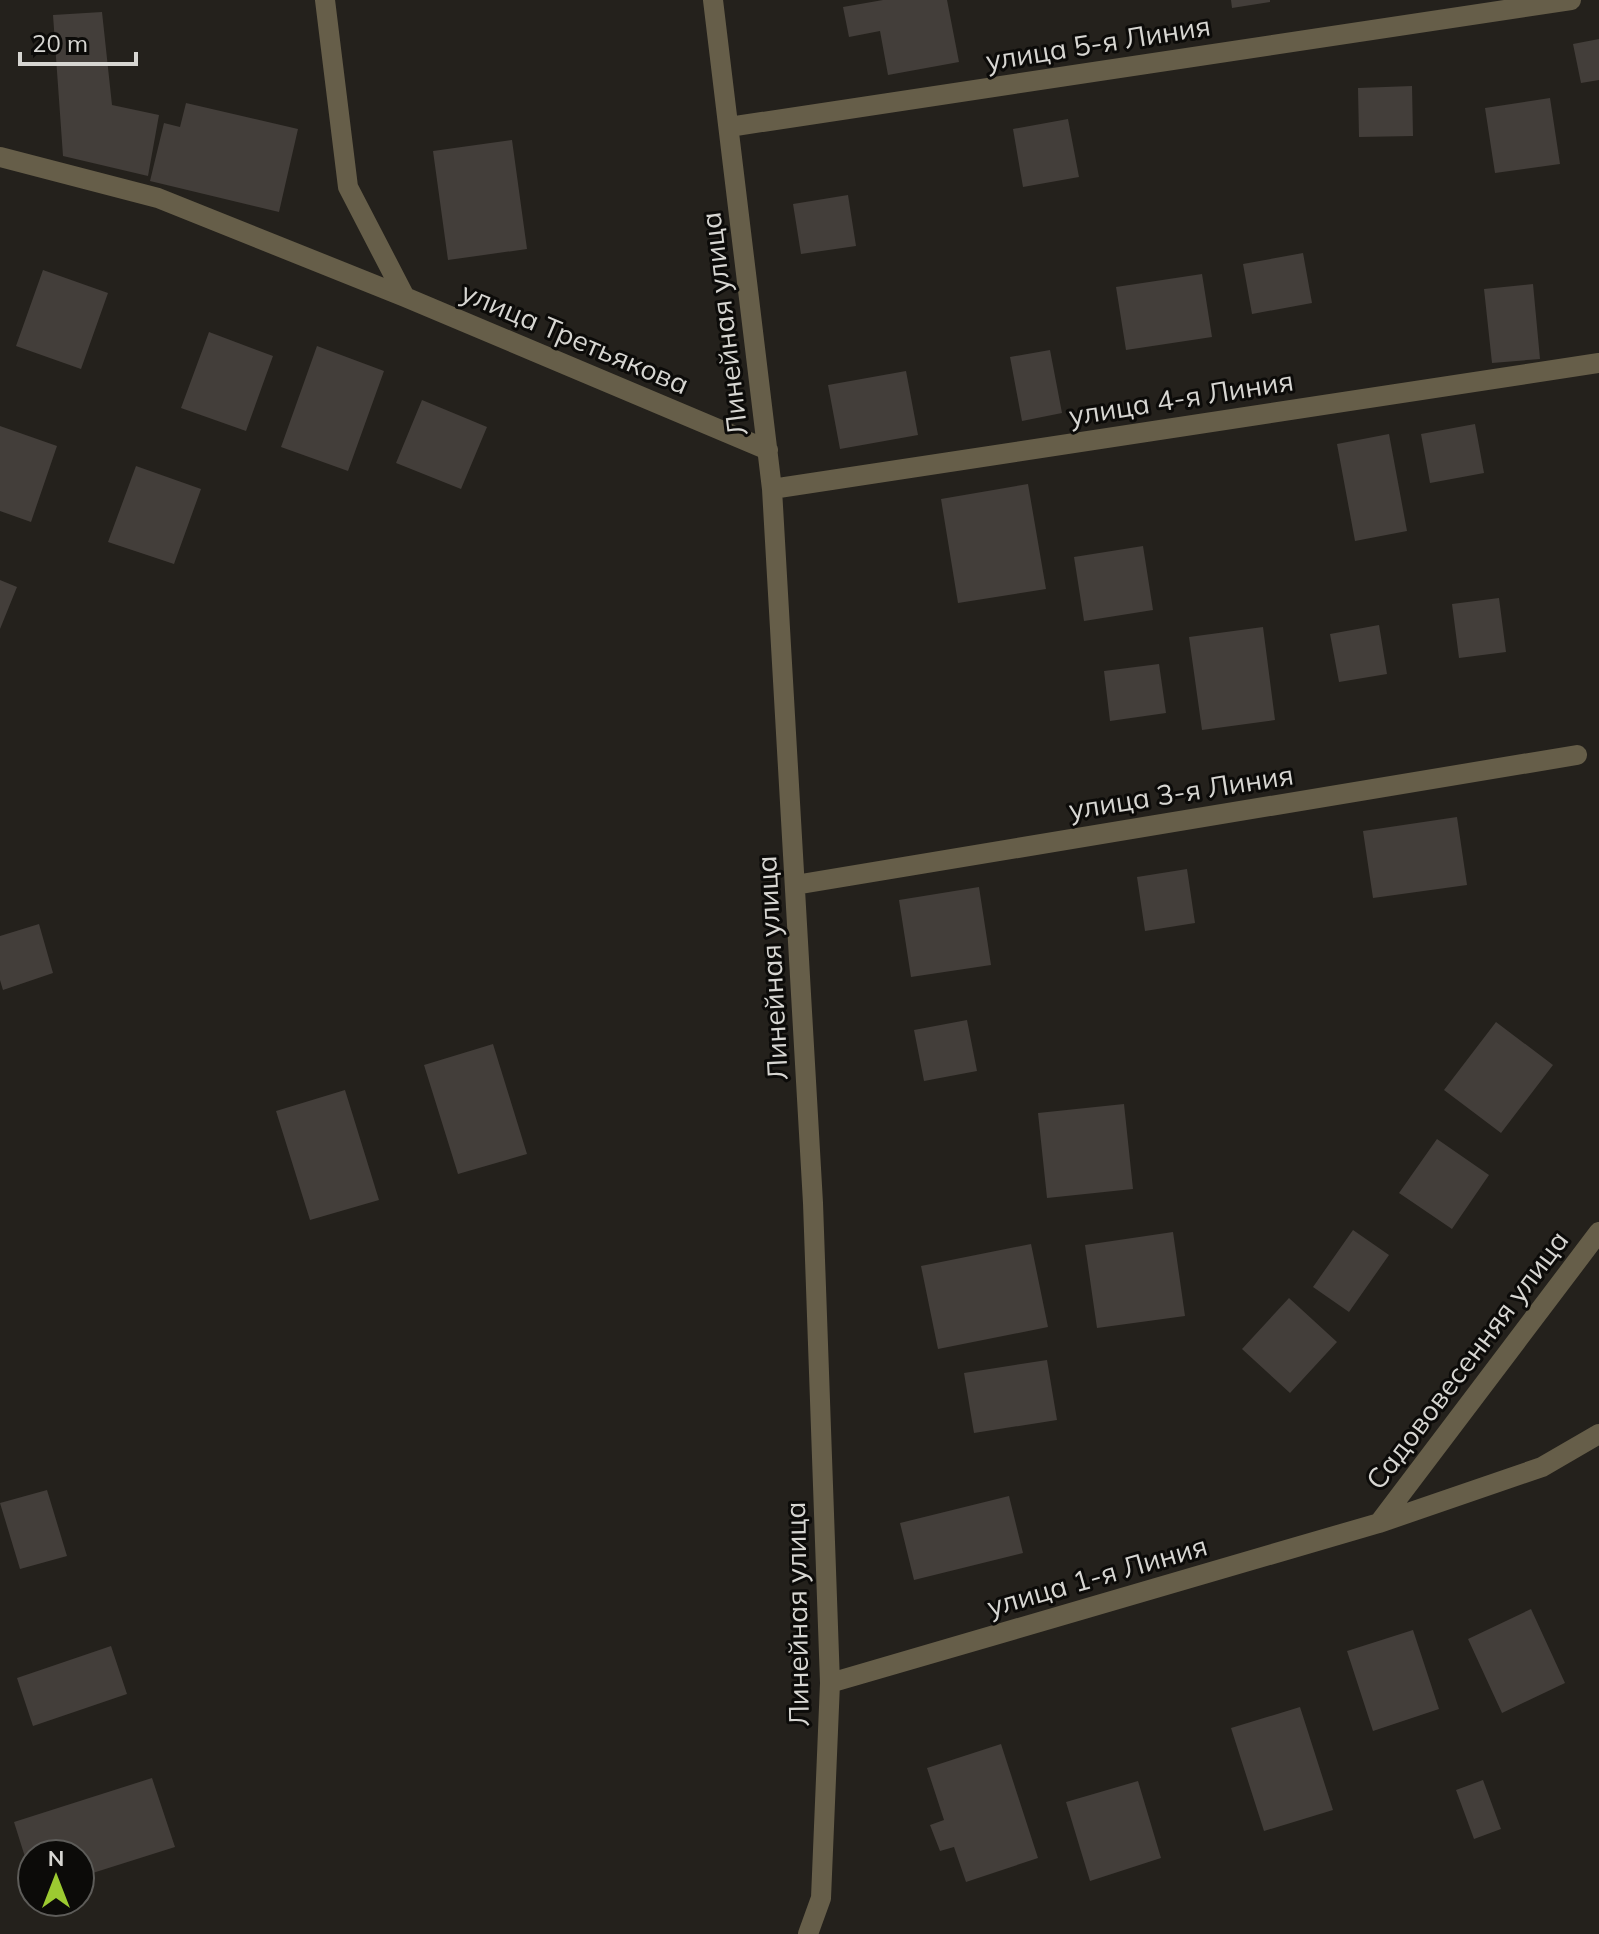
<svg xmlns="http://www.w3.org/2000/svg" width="1599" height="1934" font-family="Mulish,sans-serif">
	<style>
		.building { fill: #433e3a }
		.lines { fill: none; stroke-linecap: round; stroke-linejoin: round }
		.minor { stroke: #665e49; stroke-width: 20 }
		.labels { text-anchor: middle; stroke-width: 6; stroke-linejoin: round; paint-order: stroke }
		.street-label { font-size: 28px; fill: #d7d6d2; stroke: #0c0b09 }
	</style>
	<rect width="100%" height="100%" fill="#24211c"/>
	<path class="building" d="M883 0H947L959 62 888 75 880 31 849 37 843 7Z
		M1231 0H1270V2L1232 8Z
		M102 12 112 105 159 115 148 176 63 156 53 15Z
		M1599 39V80L1581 83 1573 44Z
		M1412 86 1413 136 1359 137 1358 88Z
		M1550 98 1560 164 1495 173 1485 108Z
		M186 103 298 129 279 212 150 181 164 123 180 127Z
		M1068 119 1079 177 1023 187 1013 129Z
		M512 140 527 249 448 260 433 151Z
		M848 195 856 246 801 254 793 204Z
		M1303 253 1312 303 1252 314 1243 264Z
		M43 270 108 293 81 369 16 346Z
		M1202 274 1212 337 1126 350 1116 287Z
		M1533 284 1540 359 1492 363 1484 289Z
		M209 332 273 356 246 431 181 408Z
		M317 346 384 371 348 471 281 447Z
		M1050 350 1062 413 1022 421 1010 357Z
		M906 371 918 435 840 449 828 385Z
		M422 400 487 427 461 489 396 463Z
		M1475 424 1484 473 1430 483 1421 434Z
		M0 426 57 446 31 522 0 511Z
		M1389 434 1407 531 1355 541 1337 444Z
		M136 466 201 489 174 564 108 542Z
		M1028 484 1046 589 958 603 941 499Z
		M1143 546 1153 610 1084 621 1074 557Z
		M0 580 17 587 0 629Z
		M1499 598 1506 652 1459 658 1452 604Z
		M1379 625 1387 674 1339 682 1330 634Z
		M1263 627 1275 720 1202 730 1189 637Z
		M1159 664 1166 713 1110 721 1104 671Z
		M1457 817 1467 885 1373 898 1363 831Z
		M1187 869 1195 923 1145 931 1137 877Z
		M979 887 991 965 911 977 899 900Z
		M39 924 53 973 3 990 0 980V936Z
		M967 1020 977 1071 924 1081 914 1030Z
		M1496 1022 1553 1065 1501 1133 1444 1090Z
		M493 1044 527 1154 458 1174 424 1065Z
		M345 1090 379 1200 310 1220 276 1111Z
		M1124 1104 1133 1189 1047 1198 1038 1113Z
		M1437 1139 1489 1175 1452 1229 1399 1193Z
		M1353 1230 1389 1255 1349 1312 1313 1287Z
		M1173 1232 1185 1316 1097 1328 1085 1245Z
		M1031 1244 1048 1327 938 1349 921 1266Z
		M1289 1298 1337 1342 1290 1393 1242 1349Z
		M1047 1360 1057 1420 974 1433 964 1373Z
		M47 1490 67 1556 20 1569 0 1503Z
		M1009 1496 1023 1553 914 1580 900 1523Z
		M1531 1609 1565 1683 1502 1713 1468 1639Z
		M1413 1630 1439 1709 1373 1731 1347 1651Z
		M111 1646 127 1694 33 1726 17 1678Z
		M1300 1707 1333 1810 1264 1831 1231 1728Z
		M1001 1744 1038 1858 966 1882 954 1847 940 1851 930 1825 944 1820 927 1768Z
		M152 1778 175 1847 80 1877V1854H32L31 1876 14 1822Z
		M1483 1780 1501 1829 1474 1839 1456 1790Z
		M1138 1781 1161 1858 1090 1881 1066 1802Z"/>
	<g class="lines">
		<path class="minor" d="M325 0 348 187 405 297
			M713 0 772 489 813 1203 830 1683 821 1898 808 1934
			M729 127 1571 0
			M0 157 158 198 405 297 768 450
			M772 489 1599 363
			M795 885 1577 755
			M1379 1523 1599 1232
			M830 1683 1379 1523 1542 1467 1599 1434"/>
	</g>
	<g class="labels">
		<g class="street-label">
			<text transform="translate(1098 43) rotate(-9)" y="10">улица 5-я Линия</text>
			<text transform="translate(724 324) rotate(-97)" y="10">Линейная улица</text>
			<text transform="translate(575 338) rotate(23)" y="10">улица Третьякова</text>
			<text transform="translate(1181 398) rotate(-9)" y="10">улица 4-я Линия</text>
			<text transform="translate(1181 792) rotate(-9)" y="10">улица 3-я Линия</text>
			<text transform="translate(772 968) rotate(-93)" y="10">Линейная улица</text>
			<text transform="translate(1467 1360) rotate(-53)" y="10">Садововесенняя улица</text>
			<text transform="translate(1097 1576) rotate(-16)" y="10">улица 1-я Линия</text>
			<text transform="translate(797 1614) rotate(-91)" y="10">Линейная улица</text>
		</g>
	</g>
	<g transform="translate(56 1878)"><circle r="38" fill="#0c0b09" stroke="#5d5c59" stroke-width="2"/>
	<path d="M0-6L14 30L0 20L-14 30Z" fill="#9cca31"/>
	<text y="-12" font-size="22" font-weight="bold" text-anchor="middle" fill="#d7d6d2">N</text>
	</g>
	<path d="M20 52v12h116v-12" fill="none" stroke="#d7d6d2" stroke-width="4"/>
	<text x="32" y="52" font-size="24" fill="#d7d6d2" stroke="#0c0b09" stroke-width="6" paint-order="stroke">20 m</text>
</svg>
